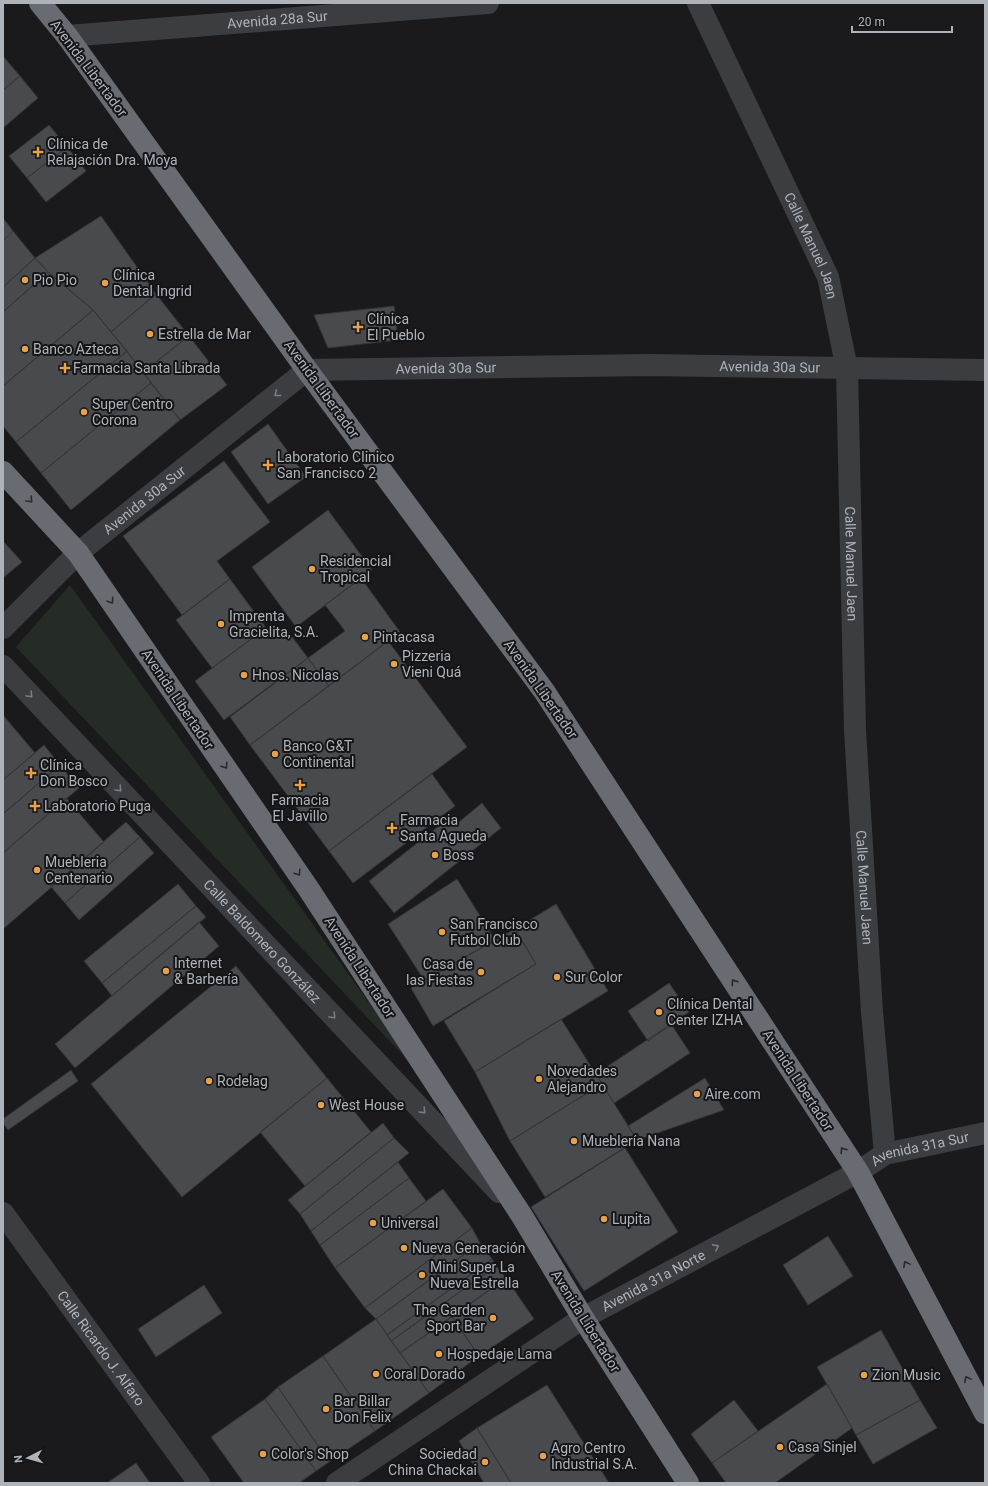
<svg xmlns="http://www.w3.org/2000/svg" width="988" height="1486" font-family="Roboto,sans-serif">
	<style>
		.green { fill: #242c25 }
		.building { fill: #494a4e; stroke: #343538 }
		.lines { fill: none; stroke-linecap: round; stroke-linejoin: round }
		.minor { stroke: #3b3d41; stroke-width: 22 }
		.highway { stroke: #686b71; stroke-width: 22 }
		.oneway { stroke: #7a7e84 }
		.oneway2 { stroke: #2a2a2e }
		.poi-dot { fill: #e3a24b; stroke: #151517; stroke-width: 1.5 }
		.labels { text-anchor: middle; stroke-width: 4; stroke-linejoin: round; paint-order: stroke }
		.street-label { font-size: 14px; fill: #aeb3ba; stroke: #151517 }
		.poi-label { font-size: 14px; fill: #aeb3ba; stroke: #151517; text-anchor: start }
	</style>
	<rect width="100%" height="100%" fill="#1a1a1c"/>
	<path class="green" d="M70 585 417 1070 16 647Z"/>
	<path class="building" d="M3 56 20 76 3 90Z
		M20 76 38 98 3 128V90Z
		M49 125 67 147 27 178 9 156Z
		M67 147 86 171 46 202 27 178Z
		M101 216 156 294 111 332 93 310 48 272 35 258Z
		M3 218 13 231 3 241Z
		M13 231 35 258 3 287V241Z
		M35 258 48 272 3 312V287Z
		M48 272 93 310 3 386V312Z
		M156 294 189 336 143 372 111 332Z
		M394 306 398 340 328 348 314 315Z
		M93 310 127 351 16 442 3 426V386Z
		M189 336 227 385 180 420 143 372Z
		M127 351 151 383 41 473 16 442Z
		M151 383 180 420 71 510 41 473Z
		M268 424 306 477 268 504 231 452Z
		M224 461 270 522 217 561 230 579 182 615 123 536Z
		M328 510 372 570 296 627 252 567Z
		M3 541 22 562 3 578Z
		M361 578 400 632 329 686 308 658 345 631 325 605Z
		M230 579 266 628 212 668 176 620Z
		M266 628 274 639 287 630 308 658 224 720 195 681Z
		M388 641 467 747 329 851 250 745Z
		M308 658 329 686 250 745 230 717Z
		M3 715 35 753 3 780Z
		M44 745 60 765 3 814V780Z
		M60 765 79 788 3 853V814Z
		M432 774 455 806 353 883 329 851Z
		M66 798 104 842 3 929V853Z
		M482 803 501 828 394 913 369 881 453 815 459 822Z
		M126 822 140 837 65 903 51 887Z
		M140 837 154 853 79 920 65 903Z
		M457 879 495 940 424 980 388 924Z
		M178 884 196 906 102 983 84 961Z
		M556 904 608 991 475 1072 444 1021 536 964 515 929Z
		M196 906 206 917 112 996 102 983Z
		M199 922 219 946 75 1068 55 1044Z
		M515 929 536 964 433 1026 411 988Z
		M236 966 327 1078 182 1197 91 1084Z
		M669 983 689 1012 648 1041 628 1011Z
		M561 1019 602 1084 510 1141 475 1072Z
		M671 1024 690 1053 614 1103 596 1074Z
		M71 1070 78 1081 8 1130 3 1123V1119Z
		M327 1078 371 1132 305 1186 260 1132Z
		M705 1078 724 1110 637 1140 628 1126Z
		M602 1084 637 1140 545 1197 510 1141Z
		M383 1123 394 1138 300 1214 288 1200Z
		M394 1138 409 1153 311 1231 300 1214Z
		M625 1148 678 1232 584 1291 531 1207Z
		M398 1162 409 1178 320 1245 311 1231Z
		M409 1178 426 1201 335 1268 320 1245Z
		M443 1189 472 1228 365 1308 335 1268Z
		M472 1228 480 1243 376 1319 365 1308Z
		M828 1236 853 1276 808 1305 783 1265Z
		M480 1243 492 1259 387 1335 376 1319Z
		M492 1259 496 1266 391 1341 387 1335Z
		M496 1266 506 1278 400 1353 391 1341Z
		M506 1278 534 1319 479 1356 452 1317Z
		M204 1285 222 1313 156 1357 138 1329Z
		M452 1317 479 1356 429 1393 400 1353Z
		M376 1319 429 1393 375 1431 323 1356Z
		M881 1330 920 1400 856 1435 817 1367Z
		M323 1356 375 1431 329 1462 278 1387Z
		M827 1384 852 1428 775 1483H726L712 1463Z
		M547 1385 609 1483H511L477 1428Z
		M278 1387 329 1462 316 1471 265 1399Z
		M265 1399 316 1471 299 1483H244L211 1437Z
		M734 1400 758 1431 712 1463 691 1434Z
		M920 1400 937 1428 873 1464 856 1435Z
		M477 1428 511 1483H484L459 1441Z
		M136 1463 150 1483H107Z"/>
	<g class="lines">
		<g class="minor">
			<path id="s1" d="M698 3 828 277 847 369 855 730 872 1012 885 1154"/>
			<path id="s2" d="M67 36 488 3"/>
			<path id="s3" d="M3 628 78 553 307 370 649 365 985 370"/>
			<path id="s4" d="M3 666 499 1192"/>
			<path id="s5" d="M3 1213 199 1483"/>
			<path id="s6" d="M337 1483 583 1318 858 1172 885 1154 985 1133"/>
		</g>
		<path class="highway" d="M40 3 67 36 307 370 544 691 858 1172 985 1413
			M3 472 78 553 308 888 522 1216 583 1318 688 1483"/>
	</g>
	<defs><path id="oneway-chevron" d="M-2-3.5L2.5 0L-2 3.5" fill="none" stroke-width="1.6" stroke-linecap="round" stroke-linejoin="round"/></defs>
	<g class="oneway">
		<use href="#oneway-chevron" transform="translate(277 394) rotate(141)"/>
		<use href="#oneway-chevron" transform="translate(30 695) rotate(47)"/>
		<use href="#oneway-chevron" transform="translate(119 789) rotate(47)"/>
		<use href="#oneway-chevron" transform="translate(333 1016) rotate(47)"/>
		<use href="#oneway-chevron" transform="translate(423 1111) rotate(47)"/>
		<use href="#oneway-chevron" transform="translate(716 1247) rotate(-28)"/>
	</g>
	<g class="oneway2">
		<use href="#oneway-chevron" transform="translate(30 500) rotate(47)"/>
		<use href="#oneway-chevron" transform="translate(111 601) rotate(56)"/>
		<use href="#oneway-chevron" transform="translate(225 766) rotate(56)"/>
		<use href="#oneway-chevron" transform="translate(298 873) rotate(56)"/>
		<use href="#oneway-chevron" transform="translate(734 982) rotate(-123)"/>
		<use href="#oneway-chevron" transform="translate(843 1150) rotate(-123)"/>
		<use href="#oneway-chevron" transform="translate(906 1264) rotate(-118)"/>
		<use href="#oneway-chevron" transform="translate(967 1379) rotate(-118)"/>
	</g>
	<g class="poi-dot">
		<path d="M36 146h4v4h4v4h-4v4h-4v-4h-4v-4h4z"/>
		<circle cx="25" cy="280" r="4"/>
		<circle cx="105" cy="283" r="4"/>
		<path d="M356 321h4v4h4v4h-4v4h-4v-4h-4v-4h4z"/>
		<circle cx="150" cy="334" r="4"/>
		<circle cx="25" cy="349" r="4"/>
		<path d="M63 362h4v4h4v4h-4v4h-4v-4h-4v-4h4z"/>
		<circle cx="84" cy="412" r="4"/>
		<path d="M266 459h4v4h4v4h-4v4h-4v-4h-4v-4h4z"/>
		<circle cx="312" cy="569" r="4"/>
		<circle cx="221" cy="624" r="4"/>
		<circle cx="365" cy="637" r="4"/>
		<circle cx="394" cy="664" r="4"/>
		<circle cx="244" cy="675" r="4"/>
		<circle cx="275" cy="754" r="4"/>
		<path d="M29 767h4v4h4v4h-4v4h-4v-4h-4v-4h4z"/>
		<path d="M298 779h4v4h4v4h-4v4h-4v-4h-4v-4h4z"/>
		<path d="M33 800h4v4h4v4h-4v4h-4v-4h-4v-4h4z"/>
		<path d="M390 822h4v4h4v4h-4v4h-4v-4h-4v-4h4z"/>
		<circle cx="435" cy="855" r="4"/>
		<circle cx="37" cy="870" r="4"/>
		<circle cx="442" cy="932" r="4"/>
		<circle cx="166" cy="971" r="4"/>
		<circle cx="481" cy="972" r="4"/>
		<circle cx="557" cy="977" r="4"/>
		<circle cx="659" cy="1012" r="4"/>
		<circle cx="539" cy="1079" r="4"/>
		<circle cx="209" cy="1081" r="4"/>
		<circle cx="697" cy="1094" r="4"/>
		<circle cx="321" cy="1105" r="4"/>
		<circle cx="574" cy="1141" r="4"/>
		<circle cx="604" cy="1219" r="4"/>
		<circle cx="373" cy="1223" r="4"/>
		<circle cx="404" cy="1248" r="4"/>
		<circle cx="422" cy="1275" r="4"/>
		<circle cx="493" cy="1318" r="4"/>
		<circle cx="439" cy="1354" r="4"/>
		<circle cx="376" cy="1374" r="4"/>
		<circle cx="864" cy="1375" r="4"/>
		<circle cx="326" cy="1409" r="4"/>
		<circle cx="780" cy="1447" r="4"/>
		<circle cx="263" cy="1454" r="4"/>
		<circle cx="543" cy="1456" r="4"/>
		<circle cx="485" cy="1462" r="4"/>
	</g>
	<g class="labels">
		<g class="street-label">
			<text dy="5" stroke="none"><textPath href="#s2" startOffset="211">Avenida 28a Sur</textPath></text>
			<text transform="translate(89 68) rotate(53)" y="5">Avenida Libertador</text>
			<text dy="5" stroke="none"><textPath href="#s1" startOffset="268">Calle Manuel Jaen</textPath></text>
			<text dy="5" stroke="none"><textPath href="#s3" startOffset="538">Avenida 30a Sur</textPath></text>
			<text dy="5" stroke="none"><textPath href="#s3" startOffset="862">Avenida 30a Sur</textPath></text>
			<text transform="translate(322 389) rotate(54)" y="5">Avenida Libertador</text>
			<text dy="5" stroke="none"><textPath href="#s3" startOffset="191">Avenida 30a Sur</textPath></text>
			<text dy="5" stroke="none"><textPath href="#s1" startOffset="592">Calle Manuel Jaen</textPath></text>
			<text transform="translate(541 689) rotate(55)" y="5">Avenida Libertador</text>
			<text transform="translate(178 699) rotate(56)" y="5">Avenida Libertador</text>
			<text dy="5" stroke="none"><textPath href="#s1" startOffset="916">Calle Manuel Jaen</textPath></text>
			<text dy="5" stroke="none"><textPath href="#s4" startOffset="378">Calle Baldomero González</textPath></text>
			<text transform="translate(360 967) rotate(57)" y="5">Avenida Libertador</text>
			<text transform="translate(798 1080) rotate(57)" y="5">Avenida Libertador</text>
			<text dy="5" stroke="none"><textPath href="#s6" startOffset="675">Avenida 31a Sur</textPath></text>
			<text dy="5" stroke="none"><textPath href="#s6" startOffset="376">Avenida 31a Norte</textPath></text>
			<text transform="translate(586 1321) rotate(58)" y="5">Avenida Libertador</text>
			<text dy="5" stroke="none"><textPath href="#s5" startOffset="167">Calle Ricardo J. Alfaro</textPath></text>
		</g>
		<g class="poi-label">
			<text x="47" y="149">Clínica de<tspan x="47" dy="16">Relajación Dra. Moya</tspan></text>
			<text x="113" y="280">Clínica<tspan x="113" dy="16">Dental Ingrid</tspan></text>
			<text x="33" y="285">Pio Pio</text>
			<text x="367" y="324">Clínica<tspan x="367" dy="16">El Pueblo</tspan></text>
			<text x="158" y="339">Estrella de Mar</text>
			<text x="33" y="354">Banco Azteca</text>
			<text x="73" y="373">Farmacia Santa Librada</text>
			<text x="92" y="409">Super Centro<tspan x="92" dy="16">Corona</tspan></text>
			<text x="277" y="462">Laboratorio Clinico<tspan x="277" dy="16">San Francisco 2</tspan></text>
			<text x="320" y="566">Residencial<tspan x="320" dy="16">Tropical</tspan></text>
			<text x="229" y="621">Imprenta<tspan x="229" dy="16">Gracielita, S.A.</tspan></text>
			<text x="373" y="642">Pintacasa</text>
			<text x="402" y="661">Pizzeria<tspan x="402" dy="16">Vieni Quá</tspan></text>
			<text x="252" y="680">Hnos. Nicolas</text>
			<text x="283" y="751">Banco G&amp;T<tspan x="283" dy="16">Continental</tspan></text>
			<text x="40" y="770">Clínica<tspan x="40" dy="16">Don Bosco</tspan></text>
			<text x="300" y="805" text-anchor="middle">Farmacia<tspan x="300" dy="16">El Javillo</tspan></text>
			<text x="44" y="811">Laboratorio Puga</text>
			<text x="400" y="825">Farmacia<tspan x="400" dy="16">Santa Agueda</tspan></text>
			<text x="443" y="860">Boss</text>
			<text x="45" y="867">Muebleria<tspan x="45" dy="16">Centenario</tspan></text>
			<text x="450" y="929">San Francisco<tspan x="450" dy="16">Futbol Club</tspan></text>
			<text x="174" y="968">Internet<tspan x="174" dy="16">&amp; Barbería</tspan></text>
			<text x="473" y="969" text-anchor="end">Casa de<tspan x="473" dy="16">las Fiestas</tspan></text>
			<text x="565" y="982">Sur Color</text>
			<text x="667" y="1009">Clínica Dental<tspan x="667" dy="16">Center IZHA</tspan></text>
			<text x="547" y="1076">Novedades<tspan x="547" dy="16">Alejandro</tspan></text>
			<text x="217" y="1086">Rodelag</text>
			<text x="705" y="1099">Aire.com</text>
			<text x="329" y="1110">West House</text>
			<text x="582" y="1146">Mueblería Nana</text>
			<text x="612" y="1224">Lupita</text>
			<text x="381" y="1228">Universal</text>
			<text x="412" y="1253">Nueva Generación</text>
			<text x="430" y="1272">Mini Super La<tspan x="430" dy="16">Nueva Estrella</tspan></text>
			<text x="485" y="1315" text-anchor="end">The Garden<tspan x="485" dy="16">Sport Bar</tspan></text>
			<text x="447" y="1359">Hospedaje Lama</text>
			<text x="384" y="1379">Coral Dorado</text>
			<text x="872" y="1380">Zion Music</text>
			<text x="334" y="1406">Bar Billar<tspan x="334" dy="16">Don Felix</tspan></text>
			<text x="788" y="1452">Casa Sinjel</text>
			<text x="551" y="1453">Agro Centro<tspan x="551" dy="16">Industrial S.A.</tspan></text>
			<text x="271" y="1459">Color's Shop</text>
			<text x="477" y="1459" text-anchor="end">Sociedad<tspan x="477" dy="16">China Chackai</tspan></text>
		</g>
	</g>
	<rect width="988" height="1486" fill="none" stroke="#aeb3ba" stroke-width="8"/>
	<g transform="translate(28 1458) rotate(264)" stroke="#151517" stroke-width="3" paint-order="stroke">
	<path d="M0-3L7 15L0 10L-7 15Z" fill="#aeb3ba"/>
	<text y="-6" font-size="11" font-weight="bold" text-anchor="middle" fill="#aeb3ba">N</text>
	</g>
	<path d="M852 26v6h100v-6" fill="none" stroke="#aeb3ba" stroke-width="2"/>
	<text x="858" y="26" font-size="12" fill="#aeb3ba" stroke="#151517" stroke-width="3" paint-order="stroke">20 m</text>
</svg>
